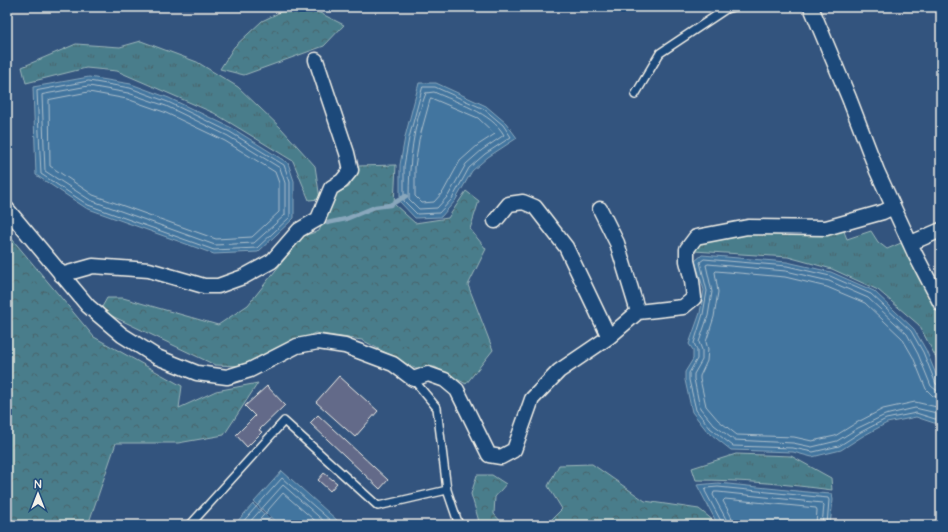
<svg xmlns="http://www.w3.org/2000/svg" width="948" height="532" font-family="'Architects Daughter',sans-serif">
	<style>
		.grass { fill: url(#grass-tufts); stroke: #9eb7ba }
		.forest { fill: url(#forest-crowns); stroke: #9eb7ba }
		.water { fill: #42759f; stroke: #89a7bc }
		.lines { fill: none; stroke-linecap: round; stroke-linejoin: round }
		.shore { stroke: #adbfcb; stroke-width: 1 }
		.stream { stroke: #89a7bc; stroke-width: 4.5 }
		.building { fill: #636a89; stroke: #f4f1e8 }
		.lane-casing { stroke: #f4f1e8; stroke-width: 10 }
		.street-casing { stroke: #f4f1e8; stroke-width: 17 }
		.lane { stroke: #1f4a7a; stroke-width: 7 }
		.street { stroke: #1f4a7a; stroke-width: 14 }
	</style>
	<defs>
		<pattern id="grass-tufts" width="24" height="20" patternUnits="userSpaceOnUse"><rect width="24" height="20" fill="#487d8b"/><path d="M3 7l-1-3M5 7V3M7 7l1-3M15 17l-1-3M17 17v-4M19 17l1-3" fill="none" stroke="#48656c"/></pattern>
		<pattern id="forest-crowns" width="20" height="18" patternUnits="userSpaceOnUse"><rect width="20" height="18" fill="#487d8b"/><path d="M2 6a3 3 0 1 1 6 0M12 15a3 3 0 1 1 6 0" fill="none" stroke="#48656c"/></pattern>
	</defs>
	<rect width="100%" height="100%" fill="#33547e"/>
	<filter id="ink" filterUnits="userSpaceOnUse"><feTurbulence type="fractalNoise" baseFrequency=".025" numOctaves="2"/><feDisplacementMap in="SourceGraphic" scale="8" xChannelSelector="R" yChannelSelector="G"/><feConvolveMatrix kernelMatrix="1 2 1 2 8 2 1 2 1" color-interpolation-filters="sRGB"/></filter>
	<g filter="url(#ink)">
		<path class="grass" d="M141 41 197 62 238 87 281 128 315 166 320 199 309 200 293 161 214 113 117 71 86 68 26 83 22 67 76 44 120 47Z
			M843 229 847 239 871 231 878 242 887 249 901 243 941 317V376L940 365 919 325 878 290 832 269 788 257 694 251 699 244 751 234Z
			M736 454 791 456 831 478 832 490C787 484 741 480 696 480L692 468Z"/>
		<path class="forest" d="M291 7H315L318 12 344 25 324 46 244 75 220 69 234 47 262 21Z
			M396 165 394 204 415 223 448 218 466 191 479 201 470 229 486 249 468 285 493 350 466 384 435 367 414 368 362 340 315 333 242 366 215 365 110 315 102 307 107 298H123L218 325 248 305 303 236 319 231 334 195 349 187 358 166Z
			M7 233 94 337 182 386 179 408 216 391 258 383 224 435 178 443H116L88 525H7Z
			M592 464 645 501 699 509 714 521 715 525H546L562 509 548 486 559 465Z
			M477 475H492L506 484 495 497 494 514 503 524 522 522 530 525H480L471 494Z"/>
		<path class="water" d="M89 77 131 84 169 98 232 128 288 163 294 181V218L258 252 214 254 86 208 36 175 33 87Z
			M419 83H436L486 106 506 123 517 138 488 157 472 171 455 201 441 217 415 218 400 202V165L405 137Z
			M702 255 787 262 831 272 874 291 914 329 926 350 940 384 941 423H934L916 417 887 423 863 436 841 450 812 457 793 452 731 450 707 431 692 412 685 380V372L693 359V350L689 344 700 313 704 290 695 261Z
			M282 471 338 521 334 525H279L254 502Z
			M718 483 817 493 832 494 833 500 830 525H718L697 485Z
			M253 504 277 525H234Z"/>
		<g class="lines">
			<path class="shore" d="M89 81 130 88 168 102 230 132 284 165 290 182V217L257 248 214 250 88 205 41 174 37 91Z
				M89 86 128 93 166 106 228 136 280 168 285 183V215L254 243 215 245 90 200 45 171 42 95Z
				M423 87H435L484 109 503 125 511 137 485 154 469 168 452 199 439 213 417 214 404 201V166L409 138Z
				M89 92 127 99 164 112 225 141 275 172 279 183V212L252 237 216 239 93 195 50 166 49 100Z
				M426 93 434 92C456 102 492 113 504 135L482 150 466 164 448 196 437 208 419 209 409 199C409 163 413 126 426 93Z
				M431 98 478 118 495 134 478 145 460 161 443 192 434 202 422 203 415 196V167L419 140Z
				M941 386 936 384 923 352 911 331 871 294 830 276 787 266 704 259 700 262 707 291 703 314 694 343 697 350V359L689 373V380L696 410 710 428 733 446 793 448 813 452 839 446 861 432 886 419 916 413 935 419H941
				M941 391 936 390 931 386 918 354 907 334 868 298 829 281 786 271 708 264 706 265 712 292 708 316 699 342 702 350V360L694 374V379L700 408 714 425 734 440 793 443 812 447 837 441 858 428 885 415 915 408 941 414
				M941 397 933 396 926 389 913 357 902 338 865 303 827 287 785 277 716 271 715 272 718 292 714 317 706 342 708 349 707 361 700 376V379L706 406 718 420 737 435 794 437 812 441 835 436 856 423 883 409 915 402 941 408
				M240 525 282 478 331 521 332 525
				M247 525 283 485 326 523 327 525
				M255 525 283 493 320 525
				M722 525 721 521 705 491 706 488 718 487 828 498 829 500 827 525
				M727 525 726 519 713 495 714 492H718L822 503 824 505 822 525
				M733 525 731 516 723 501 725 499 816 508 817 510 816 525"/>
			<path class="stream" d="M327 223 346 219 375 207 390 205 406 196"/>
		</g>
		<path class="building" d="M339 376 378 411 355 437 316 402Z
			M267 386 285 405 259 430 262 432 247 447 236 435 255 416 245 406Z
			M318 415 388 480 380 489 310 423Z
			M324 473 337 483 330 491 318 480Z"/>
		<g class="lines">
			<g class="lane-casing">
				<path id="lane" d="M635 95 660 53 726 9 733 7
					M413 379 437 408 447 490 459 525
					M190 525 284 421 378 506 447 490"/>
			</g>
			<g class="street-casing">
				<path id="street" d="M811 7 849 98 877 171 915 254 941 304
					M7 209 88 306 122 335 157 357 197 373 227 377 250 370 297 346 318 342 345 346 393 364 413 379 428 374 445 380 457 390 489 455 501 457 514 450 532 399 559 371 609 337 638 312 683 307 694 298 692 281 687 261V249L696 237 748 227 826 228 883 212 893 207
					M600 209 617 243 638 312
					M495 221 509 204 523 202 535 207 566 247 609 337
					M911 243 941 230
					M61 275 93 266 149 270 204 286H218L243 277 272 261 299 230 318 219 331 188 342 181 351 170 347 153 316 60"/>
			</g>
			<use href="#lane" class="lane"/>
			<use href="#street" class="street"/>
		</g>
	</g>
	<rect width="948" height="532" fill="none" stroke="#1f4a7a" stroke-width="24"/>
	<rect x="12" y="12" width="924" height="508" fill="none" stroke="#f4f1e8" stroke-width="1.5" filter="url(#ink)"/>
	<g transform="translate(38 494)" stroke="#1f4a7a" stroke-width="3" paint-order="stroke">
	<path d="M0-3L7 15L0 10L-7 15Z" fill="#f4f1e8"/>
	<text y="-6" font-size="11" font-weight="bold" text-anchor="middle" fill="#f4f1e8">N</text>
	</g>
</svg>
